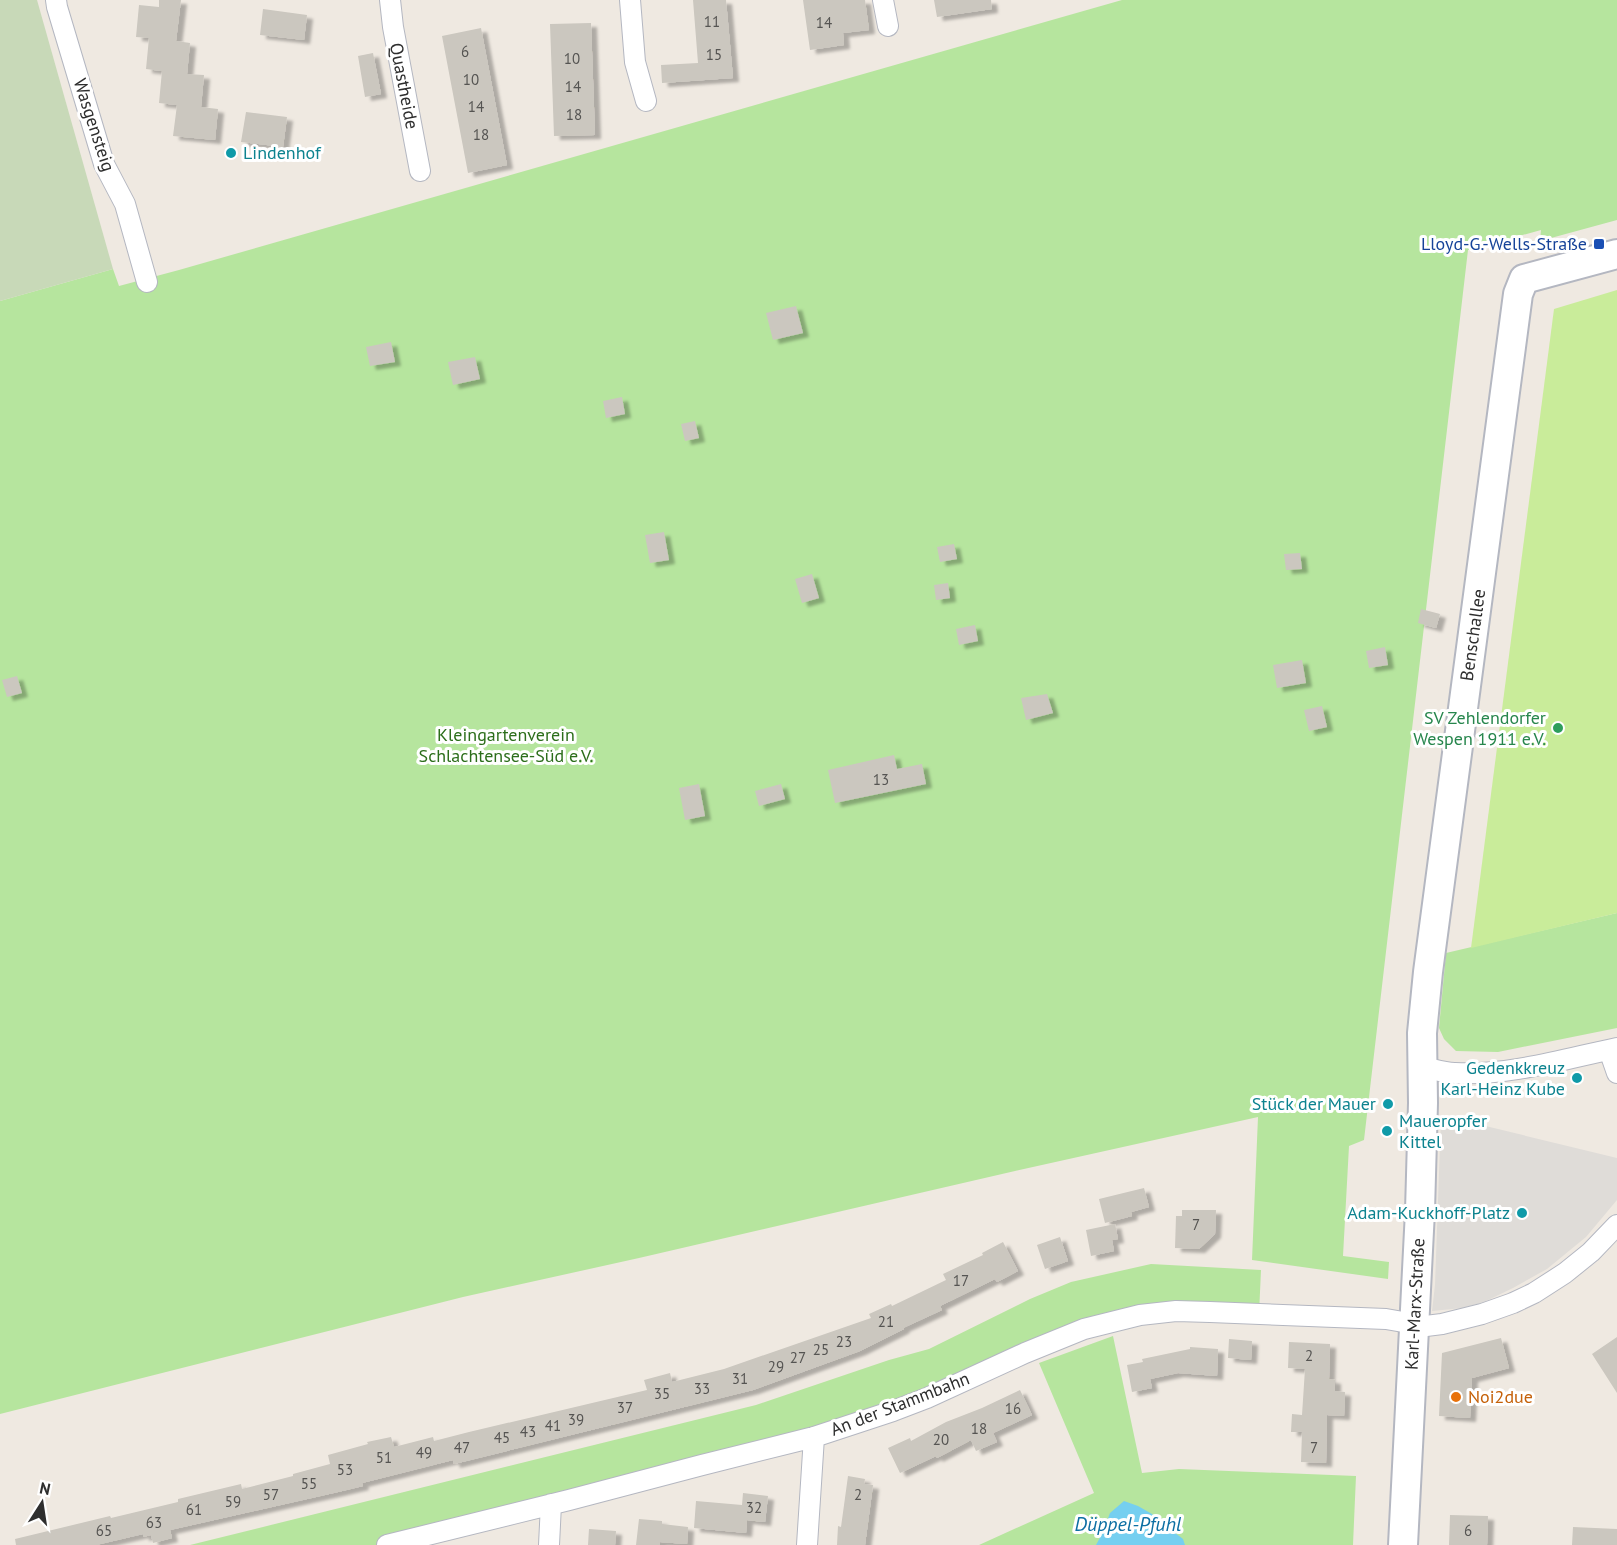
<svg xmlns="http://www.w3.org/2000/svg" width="1617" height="1545" font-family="'PT Sans',sans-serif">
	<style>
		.green { fill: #b6e59e }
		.cemetery { fill: #c8d9b8 }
		.pitch { fill: #c9ec9a }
		.plaza { fill: #dfdcd8 }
		.water { fill: #75cff0 }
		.building { fill: #cbc7bf; filter: url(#shadow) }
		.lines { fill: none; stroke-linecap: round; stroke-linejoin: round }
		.street-casing { stroke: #b4b7c1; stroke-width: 22 }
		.secondary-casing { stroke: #b4b7c1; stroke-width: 32 }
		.street { stroke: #fff; stroke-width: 20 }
		.secondary { stroke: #fff; stroke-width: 28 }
		.culture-dot { fill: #0f9aa8; stroke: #fff; stroke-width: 2 }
		.transit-dot { fill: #1a4fb4; stroke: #fff; stroke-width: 2 }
		.leisure-dot { fill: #2e9e5b; stroke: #fff; stroke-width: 2 }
		.food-dot { fill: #e8710a; stroke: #fff; stroke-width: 2 }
		.labels { text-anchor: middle; stroke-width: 6; stroke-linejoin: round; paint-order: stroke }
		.number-label { font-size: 15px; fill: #555452 }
		.street-label { font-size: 18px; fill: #2e2e2e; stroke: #fff }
		.culture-label { font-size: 18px; fill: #0d838f; stroke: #fff; text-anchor: end }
		.transit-label { font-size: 18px; fill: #164399; stroke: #fff; text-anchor: end }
		.leisure-label { font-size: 18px; fill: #27864d; stroke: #fff; text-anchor: end }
		.park-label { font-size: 18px; fill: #2c6e1b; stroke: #fff }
		.food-label { font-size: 18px; fill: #c56008; stroke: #fff; text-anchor: start }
		.water-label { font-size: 20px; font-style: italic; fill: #0d6fa3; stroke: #fff }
	</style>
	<defs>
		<filter id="shadow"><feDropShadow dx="6" dy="4" stdDeviation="1.5" flood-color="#0004"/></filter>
	</defs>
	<rect width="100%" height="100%" fill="#efe9e1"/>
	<path class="green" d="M1122 0H1617V220L1540 241 1541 230 1468 250 1364 1140 1349 1146 1343 1256 1389 1262 1388 1279 1252 1260 1258 1117 1015 1171 639 1258 463 1297 0 1414V301L113 269 119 286 179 270Z
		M1617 913V1028L1498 1052 1456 1051 1444 1039 1439 1028 1446 953Z
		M1151 1264 1261 1270 1259 1314 1140 1315 927 1398 387 1545H190L756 1405 889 1360 929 1349 1030 1299 1071 1282Z
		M1113 1336 1142 1473 1179 1469 1356 1476 1353 1545H979L1094 1493 1039 1363Z"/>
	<path class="cemetery" d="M0 0H37L113 269 0 301Z"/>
	<path class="pitch" d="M1617 290V913L1471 948 1554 309Z"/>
	<path class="plaza" d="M1441 1117 1469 1122 1617 1158V1200L1586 1237 1547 1269 1513 1288 1484 1302 1463 1308 1432 1311 1435 1285Z"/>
	<path class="water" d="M1124 1501 1138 1506 1152 1514 1166 1526 1183 1539 1185 1545H1096L1103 1532 1110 1513Z"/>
	<path class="building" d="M159 0H181L176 41 190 43 187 74 204 75 201 107 218 109 215 140 173 136 177 105 159 103 162 71 146 69 149 38 136 37 139 5 159 7Z
		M693 0H726L733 78 662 83 661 65 698 63Z
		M803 0H865L869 30 843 33 844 45 810 50Z
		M934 0H991L992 9 937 17Z
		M263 9 307 15 304 40 260 35Z
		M591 23 595 135 554 136 550 24Z
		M481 28 507 165 468 173 442 36Z
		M373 53 381 94 365 97 358 56Z
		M246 112 287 117 283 147 241 142Z
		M796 306 803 333 773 340 766 313Z
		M391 342 395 362 370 366 366 347Z
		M475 357 480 379 453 385 448 362Z
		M622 397 625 414 606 418 603 401Z
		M695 421 699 438 685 441 681 424Z
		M664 532 669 560 650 563 645 535Z
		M954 544 957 559 940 562 937 547Z
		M1300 553 1302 569 1286 570 1284 554Z
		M812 574 819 598 802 603 795 579Z
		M948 583 950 598 936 600 934 585Z
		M1421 609 1440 614 1436 628 1418 623Z
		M975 625 978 641 959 645 956 629Z
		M1385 647 1388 665 1369 668 1366 651Z
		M1302 660 1306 683 1277 688 1273 665Z
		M17 676 22 693 7 697 2 680Z
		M1047 694 1053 713 1026 720 1021 698Z
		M1322 706 1327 727 1309 731 1304 710Z
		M894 755 897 769 922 764 926 784 835 803 828 770Z
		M699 784 705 816 685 820 679 788Z
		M781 784 785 799 759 806 755 791Z
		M1144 1188 1149 1207 1131 1212 1132 1216 1105 1223 1099 1199Z
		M1182 1210H1216L1215 1234 1199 1249 1175 1248 1176 1216H1182Z
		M1115 1224 1118 1239 1112 1240 1114 1251 1091 1256 1086 1230Z
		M1060 1237 1068 1261 1045 1269 1037 1245Z
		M1003 1242 1018 1271 997 1282 995 1279 940 1306 942 1310 903 1328 904 1329 860 1351 753 1390 454 1464 453 1460 362 1483 363 1486 338 1492 170 1530 172 1538 153 1543 151 1535 143 1537V1534L96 1545H16L15 1539 110 1516 111 1518 178 1502V1499L241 1484 242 1489 293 1476V1474L330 1464 328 1455 368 1444 367 1442 391 1437 394 1447 433 1437 434 1441 469 1432 647 1390 644 1380 670 1373 672 1382 724 1369 871 1318 869 1314 891 1304 892 1306 946 1280 943 1274 983 1255 982 1253Z
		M1617 1337V1393L1592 1354Z
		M1501 1338 1509 1368 1472 1378 1470 1418 1439 1416 1442 1353Z
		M1229 1339 1252 1341 1251 1360 1228 1358Z
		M1289 1342 1330 1344 1329 1379 1335 1380V1391L1345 1392 1344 1416 1327 1415 1326 1463 1301 1462 1302 1432H1291L1292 1414 1302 1415 1305 1369 1288 1368Z
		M1190 1347 1218 1349 1217 1376 1178 1373 1150 1379 1152 1388 1132 1392 1127 1365 1143 1362 1142 1359 1190 1349Z
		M1020 1390 1032 1415 993 1433 997 1442 976 1451 971 1440 937 1458 936 1456 900 1473 888 1448 910 1438 911 1441 946 1422 982 1408Z
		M848 1476 865 1479 864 1484 873 1485 865 1545H837L838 1526 841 1527Z
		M743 1493 768 1496 765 1522 747 1520 746 1533 694 1528 696 1501 742 1505Z
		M1450 1515 1488 1516 1487 1545H1449Z
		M639 1519 662 1521V1524L688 1527 687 1544 660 1542V1545H636Z
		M1573 1527 1617 1529V1545H1572Z
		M589 1529 616 1531 615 1545H588Z"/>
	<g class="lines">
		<g class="street-casing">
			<path id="street" d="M56 0 57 7 104 164 125 204 147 282
				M390 0 393 27 420 171
				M630 0 635 62 646 101
				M883 0 888 26
				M1609 1050 1617 1073
				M1423 1067C1433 1069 1444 1073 1455 1073 1509 1076 1564 1059 1617 1048
				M387 1545 569 1500 702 1465 814 1437 893 1411 927 1398 1025 1353 1084 1329 1140 1315 1176 1311 1210 1312 1386 1319 1426 1326 1442 1324 1482 1314 1513 1303 1534 1293 1565 1273 1591 1252 1617 1225
				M549 1545 551 1504
				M807 1545 814 1437"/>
		</g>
		<g class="secondary-casing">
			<path id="secondary" d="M1403 1545 1420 1211 1423 1103 1422 1033 1428 972 1518 294 1524 279 1617 254"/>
		</g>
		<use href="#street" class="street"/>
		<use href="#secondary" class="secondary"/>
	</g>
	<g class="culture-dot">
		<circle cx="231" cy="153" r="6"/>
		<circle cx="1577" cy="1078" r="6"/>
		<circle cx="1388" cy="1104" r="6"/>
		<circle cx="1387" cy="1131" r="6"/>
		<circle cx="1522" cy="1213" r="6"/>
	</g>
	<rect class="transit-dot" x="1593" y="238" width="12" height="12" rx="3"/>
	<circle class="leisure-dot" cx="1558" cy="728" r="6"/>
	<circle class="food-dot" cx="1456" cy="1397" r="6"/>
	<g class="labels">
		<g class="number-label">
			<text x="712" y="27">11</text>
			<text x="824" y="28">14</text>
			<text x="465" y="57">6</text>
			<text x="714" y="60">15</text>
			<text x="572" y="64">10</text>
			<text x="471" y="85">10</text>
			<text x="573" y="92">14</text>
			<text x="476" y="112">14</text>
			<text x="574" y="120">18</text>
			<text x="481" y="140">18</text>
			<text x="881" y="785">13</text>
			<text x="1196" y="1230">7</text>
			<text x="961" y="1286">17</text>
			<text x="886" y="1327">21</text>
			<text x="844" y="1347">23</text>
			<text x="821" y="1355">25</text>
			<text x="1309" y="1361">2</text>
			<text x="798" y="1363">27</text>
			<text x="776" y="1372">29</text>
			<text x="740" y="1384">31</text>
			<text x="702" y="1394">33</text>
			<text x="662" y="1399">35</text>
			<text x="625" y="1413">37</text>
			<text x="1013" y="1414">16</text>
			<text x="576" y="1425">39</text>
			<text x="553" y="1431">41</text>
			<text x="979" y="1434">18</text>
			<text x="528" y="1437">43</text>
			<text x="502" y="1443">45</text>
			<text x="941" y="1445">20</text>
			<text x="462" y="1453">47</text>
			<text x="1314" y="1453">7</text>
			<text x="424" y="1458">49</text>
			<text x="384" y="1463">51</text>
			<text x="345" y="1475">53</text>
			<text x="309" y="1489">55</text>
			<text x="271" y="1500">57</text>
			<text x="858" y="1500">2</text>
			<text x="233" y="1507">59</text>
			<text x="754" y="1513">32</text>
			<text x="194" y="1515">61</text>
			<text x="154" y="1528">63</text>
			<text x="104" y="1536">65</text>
			<text x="1468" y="1536">6</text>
		</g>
		<g class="street-label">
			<text transform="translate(404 86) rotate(79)" y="6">Quastheide</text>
			<text transform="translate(94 125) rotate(72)" y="6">Wasgensteig</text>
			<text transform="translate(1473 635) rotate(-82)" y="6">Benschallee</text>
			<text transform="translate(1415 1304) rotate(-87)" y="6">Karl-Marx-Straße</text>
			<text transform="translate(900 1404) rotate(-21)" y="6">An der Stammbahn</text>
		</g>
		<g class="culture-label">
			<text x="243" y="159" text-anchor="start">Lindenhof</text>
			<text x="1565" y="1074">Gedenkkreuz<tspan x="1565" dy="21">Karl-Heinz Kube</tspan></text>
			<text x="1376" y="1110">Stück der Mauer</text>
			<text x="1399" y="1127" text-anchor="start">Maueropfer<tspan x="1399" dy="21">Kittel</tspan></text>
			<text x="1510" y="1219">Adam-Kuckhoff-Platz</text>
		</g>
		<g class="transit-label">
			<text x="1587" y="250">Lloyd-G.-Wells-Straße</text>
		</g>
		<g class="leisure-label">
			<text x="1546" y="724">SV Zehlendorfer<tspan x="1546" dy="21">Wespen 1911 e.V.</tspan></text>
		</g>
		<g class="park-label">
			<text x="506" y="741">Kleingartenverein<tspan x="506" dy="21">Schlachtensee-Süd e.V.</tspan></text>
		</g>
		<g class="food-label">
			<text x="1468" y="1403">Noi2due</text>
		</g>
		<g class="water-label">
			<text x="1128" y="1531">Düppel-Pfuhl</text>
		</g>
	</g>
	<g transform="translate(42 1503) rotate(12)" stroke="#ffffff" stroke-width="4.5" paint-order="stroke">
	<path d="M0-4.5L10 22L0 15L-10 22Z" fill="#2e2e2e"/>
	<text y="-9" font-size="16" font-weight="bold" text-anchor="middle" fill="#2e2e2e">N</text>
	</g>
</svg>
